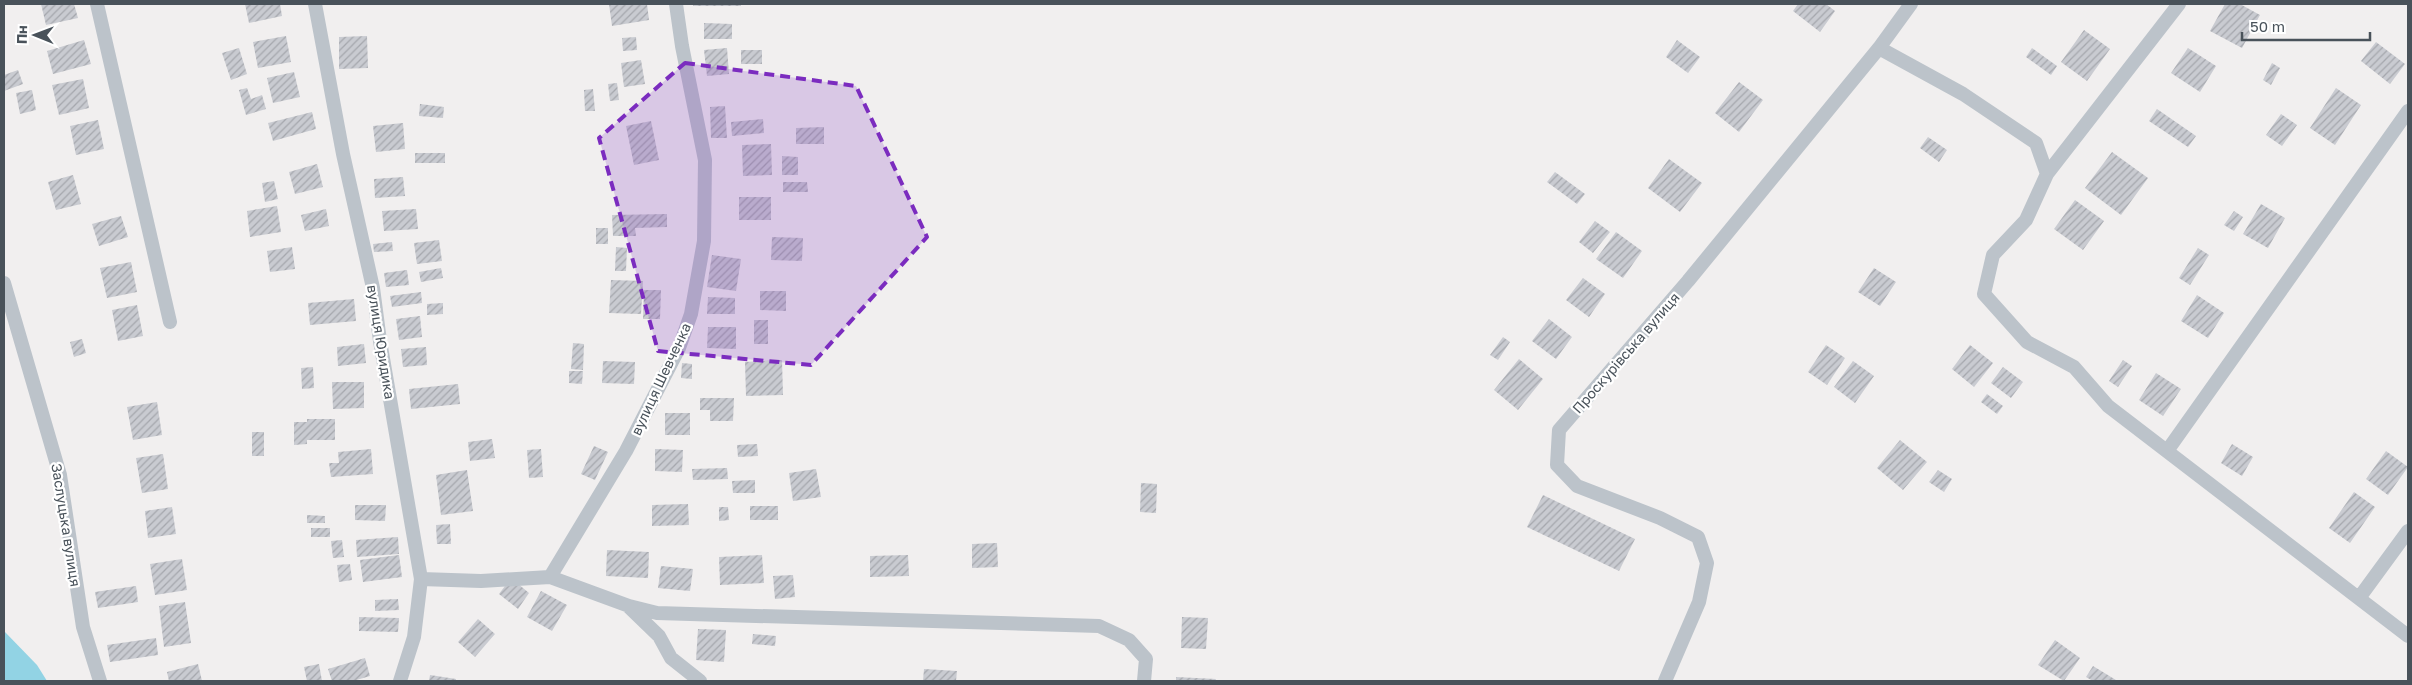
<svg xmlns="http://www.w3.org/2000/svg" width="2412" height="685" font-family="'Golos Text',sans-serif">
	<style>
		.water { fill: #92d3e4 }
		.building { fill: url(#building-hatch) }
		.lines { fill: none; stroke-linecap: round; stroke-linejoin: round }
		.street { stroke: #bcc3ca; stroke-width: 14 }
		.marked { fill: #7b2cbf; fill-opacity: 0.2; stroke: #7b2cbf; stroke-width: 4; stroke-dasharray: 10 6; stroke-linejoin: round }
		.labels { text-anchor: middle; stroke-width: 4.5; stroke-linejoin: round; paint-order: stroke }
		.street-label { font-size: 14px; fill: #49525a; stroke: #fff }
	</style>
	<defs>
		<pattern id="building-hatch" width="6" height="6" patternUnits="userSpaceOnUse" patternTransform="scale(1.25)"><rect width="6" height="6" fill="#c9cbd1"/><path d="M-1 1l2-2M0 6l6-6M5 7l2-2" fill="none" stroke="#a5a7ad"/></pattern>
	</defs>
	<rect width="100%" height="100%" fill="#f1efef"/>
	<path class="water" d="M4 631 37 665 47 681H4Z"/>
	<path class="building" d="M41 4H74L78 18 46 25Z
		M245 4H280L282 16 249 23Z
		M609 4H647L649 20 612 26Z
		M693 4H741V6H693Z
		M1798 4H1826L1835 11 1820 32 1793 11Z
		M2225 4H2240L2260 15 2242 48 2210 31Z
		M704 23 732 24V39H704Z
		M2084 30 2110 49 2087 81 2061 62Z
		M286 36 291 62 258 68 253 42Z
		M367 36 368 68 339 69V37Z
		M636 37 637 50 623 51 622 38Z
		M84 40 91 64 53 74 47 51Z
		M1677 40 1700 57 1688 73 1666 57Z
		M2376 42 2405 64 2390 84 2361 61Z
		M239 48 247 74 231 80 222 53Z
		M727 48 729 74 707 76 704 50Z
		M2032 48 2057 66 2051 75 2026 57Z
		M2188 48 2216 66 2200 92 2171 73Z
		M741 50H762V64H741Z
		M641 60 645 84 624 87 621 63Z
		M2272 63 2280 68 2271 85 2263 80Z
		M18 70 23 84 4 91V75Z
		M294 72 300 97 273 103 267 78Z
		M83 79 89 108 59 115 52 85Z
		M1739 82 1763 100 1739 132 1715 113Z
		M617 83 619 100 610 101 608 84Z
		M247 88 251 99 262 95 266 109 246 115 239 90Z
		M2336 88 2361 105 2335 145 2310 128Z
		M593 89 595 111H585L584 90Z
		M32 90 36 110 20 114 16 93Z
		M420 104 444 107 443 118 419 116Z
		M725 106 727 138H711L710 107Z
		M2157 109 2196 136 2188 147 2149 121Z
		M312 112 316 129 273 141 268 123Z
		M2281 114 2297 125 2282 146 2266 135Z
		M763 119 764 133 732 136 731 122Z
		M98 120 104 149 76 155 70 126Z
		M651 121 659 160 634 165 626 126Z
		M403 123 405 149 376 152 373 126Z
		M824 127V144H796V128Z
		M1928 137 1947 150 1939 162 1920 148Z
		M771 144 772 175 743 176 742 145Z
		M2112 152 2148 178 2121 215 2085 188Z
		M415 153H445V163H415Z
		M782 156 798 157V175H782Z
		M1669 159 1702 183 1680 212 1648 188Z
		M317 164 323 187 295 194 289 172Z
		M1555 172 1585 194 1577 204 1547 182Z
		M73 175 81 204 56 210 48 182Z
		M403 177 405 196 375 198 374 179Z
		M274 181 278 199 265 202 262 183Z
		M783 182H807L808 192H783Z
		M739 197H771V220H739Z
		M2075 200 2104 221 2083 250 2054 229Z
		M2261 204 2285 218 2268 248 2243 234Z
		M277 206 281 232 250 237 247 211Z
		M326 209 329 226 305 231 301 215Z
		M416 209 418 229 384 231 382 211Z
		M2234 211 2243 217 2234 231 2224 225Z
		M667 214V227L635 228 636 236H613L612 215Z
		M121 216 128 237 99 246 92 224Z
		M1595 221 1610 232 1593 253 1579 242Z
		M596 228H608V244H596Z
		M1616 232 1642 251 1623 278 1596 259Z
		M772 237 803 238 802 261 771 260Z
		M439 240 442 261 417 264 414 243Z
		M392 242 393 251 374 252 373 244Z
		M292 247 295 269 270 272 267 251Z
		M616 247 627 248 626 271H615Z
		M2198 248 2209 255 2190 285 2179 278Z
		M712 255 741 259 736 291 707 287Z
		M131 262 137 292 107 298 100 268Z
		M441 268 443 278 421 282 419 272Z
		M1874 268 1896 282 1880 306 1858 292Z
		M407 270 409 285 386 287 384 273Z
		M1583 278 1605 294 1589 317 1566 300Z
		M611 280 643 281 641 314 609 313Z
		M644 290H661L660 319H643Z
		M760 291H786V311L760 310Z
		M421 292 422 303 392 307 390 296Z
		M2197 295 2224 313 2208 338 2181 321Z
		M708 297 735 298V314H707Z
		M354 299 356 321 310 325 308 303Z
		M443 303V314L427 315V304Z
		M137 305 143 336 118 341 112 310Z
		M420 316 422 337 399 340 396 319Z
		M1549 319 1572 337 1556 359 1532 341Z
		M754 320H768V344H754Z
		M708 327H736V349L707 348Z
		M1503 337 1510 342 1498 360 1490 355Z
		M82 339 86 353 74 357 70 342Z
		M573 343 584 344 583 370 571 369Z
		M364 344 366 363 338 366 337 347Z
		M1826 345 1845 358 1827 385 1808 372Z
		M1970 345 1993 363 1974 387 1952 369Z
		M426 347 427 365 403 367 401 349Z
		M1519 359 1543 379 1518 410 1494 390Z
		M782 360 783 395 746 396 745 362Z
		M2123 360 2132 366 2118 387 2109 381Z
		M603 361 635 362 634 384 602 383Z
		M1853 361 1874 376 1855 403 1834 387Z
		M682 363 692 364V379L681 378Z
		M313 367 314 388 302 389 301 368Z
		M2003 367 2023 382 2011 398 1991 383Z
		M569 371H583L582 384 569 383Z
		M2156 373 2181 389 2163 416 2139 400Z
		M332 382H364V408L333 409Z
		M458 384 460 404 411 409 409 389Z
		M1987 394 2003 406 1997 414 1981 402Z
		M700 398H734L733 421H710V410H700Z
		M157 402 162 435 133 440 127 407Z
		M665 413H690V435H665Z
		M307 419H335V440H307V444L294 445V422H307Z
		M252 432H264V456H252Z
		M492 439 495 458 470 461 468 442Z
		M1900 440 1927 462 1903 490 1877 468Z
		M757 444 758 456 738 457 737 445Z
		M2232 444 2253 457 2242 476 2221 463Z
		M594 446 608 452 595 480 581 474Z
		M371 449 373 474 331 477 329 463H339L338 452Z
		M541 449 543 477 529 478 527 450Z
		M655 449 683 450 682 472 655 471Z
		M2386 451 2408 467 2388 495 2366 479Z
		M163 454 168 489 142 493 136 458Z
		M727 468 728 479 693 480 692 469Z
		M816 469 821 497 793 501 789 473Z
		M467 470 473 511 441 515 436 475Z
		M1938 470 1952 479 1944 492 1929 482Z
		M755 480V493H733L732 481Z
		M1141 483 1157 484 1156 513 1140 512Z
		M2354 492 2375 507 2350 543 2329 528Z
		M1543 495 1635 539 1619 571 1527 527Z
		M688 504 689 525 652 526V505Z
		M355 505H386L385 521 355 520Z
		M750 506H778V520H750Z
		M172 507 176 534 148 538 145 511Z
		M719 507H728L729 520 719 521Z
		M307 515 325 516V523H307Z
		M450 524 451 544H437L436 525Z
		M311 528H330V537H311Z
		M398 537 399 554 357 557 356 540Z
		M342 540 344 557 333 558 331 541Z
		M997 543 998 567 972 568V544Z
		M607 550 649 552 648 578 606 576Z
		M399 555 402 577 363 582 360 560Z
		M762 555 764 583 720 585 719 557Z
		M908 555 909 576 870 577V556Z
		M182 559 187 590 155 595 150 564Z
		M350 564 352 580 339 582 337 565Z
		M661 566 693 569 690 591 658 588Z
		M793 575 795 597 775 599 773 576Z
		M511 578 529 593 518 609 499 594Z
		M136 586 138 602 98 608 95 592Z
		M541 591 567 605 552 631 527 617Z
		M398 599 399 610 375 611V600Z
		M185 602 191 643 164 647 159 606Z
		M359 617 399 618 398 632 359 631Z
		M1182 617 1208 618 1206 649 1181 648Z
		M478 619 495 634 475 657 458 642Z
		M698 629 726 630 724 662 696 660Z
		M753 634 776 636 775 646 752 644Z
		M156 638 158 655 110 662 107 645Z
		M2055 640 2080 658 2064 681 2038 665Z
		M365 658 370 676 353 681H332L328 669Z
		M198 664 202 681H169L167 672Z
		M319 664 322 681H307L304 667Z
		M2093 666 2116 680 2115 681H2093L2086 677Z
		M924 669 957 671 956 681H923Z
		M430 675 456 679V681H429Z
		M1176 677 1216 679 1215 681H1176Z"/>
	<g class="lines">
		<path class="street" d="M97 4 170 322
			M315 4 343 154 373 288 380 341 421 579 414 637 400 681
			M1879 48 1963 94 2036 143 2047 174 2026 220 1993 255 1984 294 2027 342 2074 367 2108 406 2408 636
			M2047 174 2179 4
			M4 283 60 475 83 627 100 681
			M2167 451 2408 111
			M550 577 629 606 657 613 1099 626 1129 640 1146 659 1144 681
			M421 579 481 581 550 577 626 451 679 348 691 314 704 241 705 160 682 46 676 4
			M2359 598 2408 531
			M629 607 659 636 671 658 700 681
			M1665 681 1699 602 1707 563 1698 537 1660 518 1577 486 1557 465 1559 430 1688 281 1879 48 1911 4"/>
	</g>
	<path class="marked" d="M685 63 856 86 927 237 811 365 658 351 599 138Z"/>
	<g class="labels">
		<g class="street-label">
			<text transform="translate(381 342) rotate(81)" y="5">вулиця Юридика</text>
			<text transform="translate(1626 353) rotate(-49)" y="5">Проскурівська вулиця</text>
			<text transform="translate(661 379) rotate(-65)" y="5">вулиця Шевченка</text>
			<text transform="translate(66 525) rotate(81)" y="5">Заслуцька вулиця</text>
		</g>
	</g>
	<rect width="2412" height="685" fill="none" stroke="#49525a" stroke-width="10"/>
	<g transform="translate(35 35) rotate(271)" stroke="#ffffff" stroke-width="4" paint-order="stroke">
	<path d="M0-4L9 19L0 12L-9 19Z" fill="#49525a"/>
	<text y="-8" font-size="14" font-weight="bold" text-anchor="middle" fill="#49525a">Пн</text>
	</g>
	<path d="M2242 32v8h128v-8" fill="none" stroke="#49525a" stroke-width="2.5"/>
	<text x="2250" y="32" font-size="15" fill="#49525a" stroke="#ffffff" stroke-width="4" paint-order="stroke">50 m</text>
</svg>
